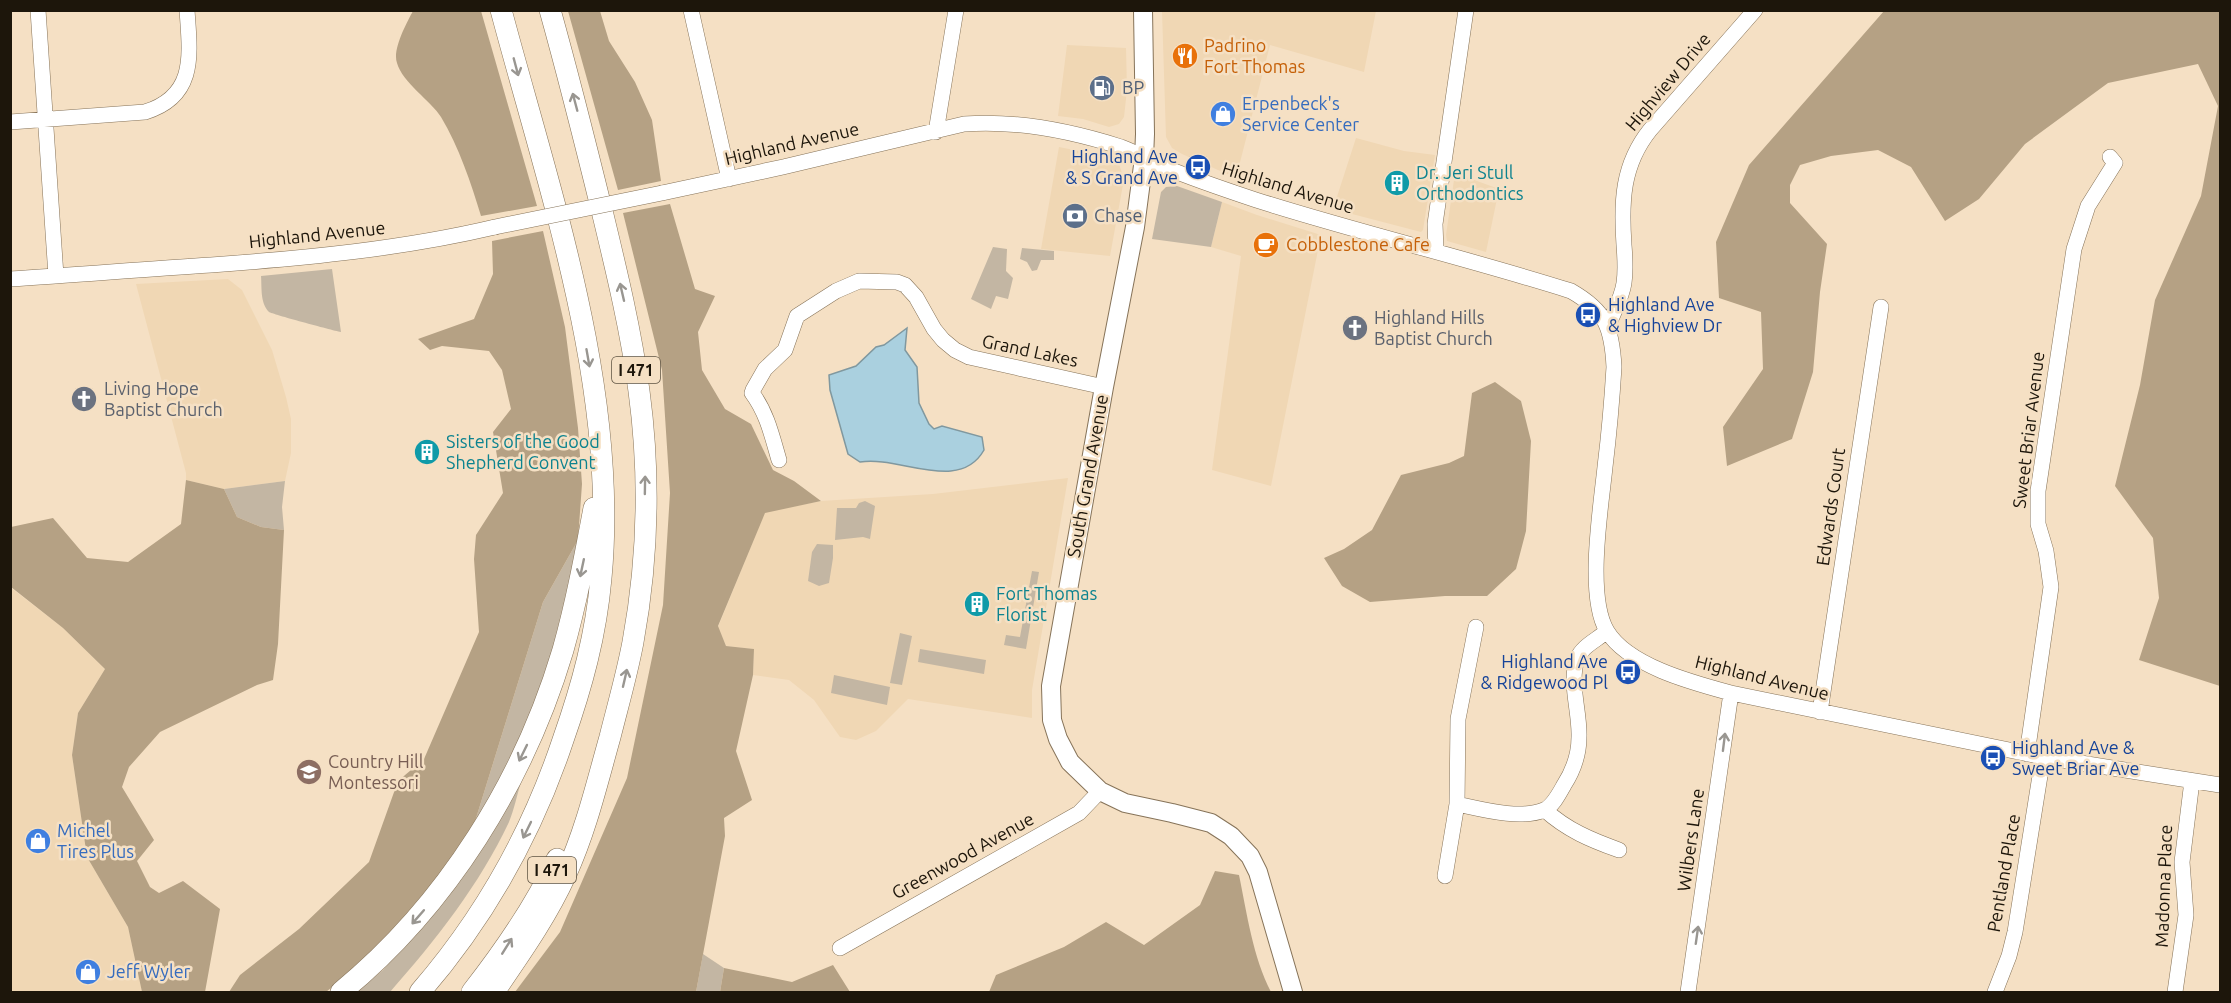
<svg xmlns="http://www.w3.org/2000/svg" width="2231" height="1003" font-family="Ubuntu,sans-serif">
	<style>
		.built { fill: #f0d7b4 }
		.green { fill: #c3b6a3 }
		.forest { fill: #b5a184 }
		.water { fill: #aad0df; stroke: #80989f; stroke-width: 1.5 }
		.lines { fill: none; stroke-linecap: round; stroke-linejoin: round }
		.minor-casing { stroke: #867359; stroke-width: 16 }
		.major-casing { stroke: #867359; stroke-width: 20 }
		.highway-casing { stroke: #867359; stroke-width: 22 }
		.minor { stroke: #fff; stroke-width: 15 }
		.major { stroke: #fff; stroke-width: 18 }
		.highway { stroke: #fff; stroke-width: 21 }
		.minor-bridge-casing { stroke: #867359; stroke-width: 16; stroke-linecap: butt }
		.minor-bridge { stroke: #fff; stroke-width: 15 }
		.oneway { stroke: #999691 }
		.labels { text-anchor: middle; stroke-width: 5; stroke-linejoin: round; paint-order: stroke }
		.shield { fill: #f5e0c4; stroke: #5e5342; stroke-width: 1.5 }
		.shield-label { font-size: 16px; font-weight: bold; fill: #1d160b }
		.food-label { font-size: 18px; fill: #c56008; stroke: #f5e0c4; text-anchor: start }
		.street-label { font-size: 18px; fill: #1d160b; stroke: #f5e0c4 }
		.service-label { font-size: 18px; fill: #4e5e75; stroke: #f5e0c4; text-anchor: start }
		.shop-label { font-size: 18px; fill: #366cbe; stroke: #f5e0c4; text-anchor: start }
		.transit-label { font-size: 18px; fill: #164399; stroke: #f5e0c4; text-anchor: end }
		.culture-label { font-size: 18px; fill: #0d838f; stroke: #f5e0c4; text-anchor: start }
		.worship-label { font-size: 18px; fill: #5b616d; stroke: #f5e0c4; text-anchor: start }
		.education-label { font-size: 18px; fill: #785e54; stroke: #f5e0c4; text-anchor: start }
	</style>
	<rect width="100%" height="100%" fill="#f5e0c4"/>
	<path class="built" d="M1162 11V10L1376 11 1364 72 1270 45 1236 178 1182 154 1172 148 1166 137Z
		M1067 45 1126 48 1127 90 1124 117 1119 124 1109 127 1083 119 1058 116Z
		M1356 138 1404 151 1435 155 1423 230 1421 232 1333 209Z
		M1059 147 1109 157 1119 164 1124 179 1110 256 1041 249Z
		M1455 173 1499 189 1486 252 1447 241 1446 235Z
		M1222 202 1257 215 1321 235 1271 486 1212 470 1241 256 1211 247Z
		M228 279 242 290 272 350 286 397 291 419V453L285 481 224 489 186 480V473L136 284Z
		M1068 478 1032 690V718L908 699 876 731 856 740 840 737 814 700 789 680 753 675 754 649 726 646 718 627 765 512 821 501 933 494Z
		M10 587 63 628 105 669 78 713 72 755 87 857 128 927 142 992H11Z"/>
	<path class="green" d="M1177 186 1222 202 1211 247 1152 239 1161 192 1166 187Z
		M993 247 1007 249 1006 271 1013 278 1008 299 996 296 991 309 971 299Z
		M1022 248 1054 251V260H1041L1037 270 1032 271 1027 262 1020 259Z
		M332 269 341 332C331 330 272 314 269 312 260 303 262 288 261 276Z
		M285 481 282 507 284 530 261 527 237 517 224 489Z
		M865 501 875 506 870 539 863 537 835 540 837 508H856L859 503Z
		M578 540C572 570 567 600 559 630 540 699 510 767 473 828L543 602Z
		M817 544 833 545V558L829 583 819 586 808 581 812 552Z
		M1032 571 1039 572 1026 649 1004 645 1006 635 1020 637Z
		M900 633 912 636 902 685 890 683Z
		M920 649 986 660 984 674 918 662Z
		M834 675 890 687 887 705 831 693Z
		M521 782C517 795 514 810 509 822 480 884 435 941 390 992H356L383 970 457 884Z
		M703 954 724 968 720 992H696Z"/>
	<path class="forest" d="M413 11H481L537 206 481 216C471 183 459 147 441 117 431 101 402 82 397 63 392 50 407 22 413 11Z
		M568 11H600L609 41 635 82 652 120 661 181 618 190Z
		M1884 11H2220V686L2139 660 2159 598 2153 538 2115 486 2140 385 2155 300 2201 196 2218 106 2198 64 2108 83 2025 144 1979 199 1945 221 1911 167 1878 150 1831 156 1800 165 1790 185V203L1827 244 1820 292 1813 372 1792 439 1727 466 1723 427 1763 369 1761 312 1719 298 1716 242 1749 165Z
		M670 204 695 289 715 296 698 332 702 370 725 409 751 424 773 470 794 481 821 501 765 513 718 626 726 646 754 649 753 675 736 751 752 800 724 818 725 836 696 992H515L560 932 627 778 663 605 670 493 662 370 623 213Z
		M543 231 565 327 578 428 582 484 578 540 543 602 473 828 428 893 365 960 326 992H229L240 975 299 929 369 862 398 781 424 759 479 632 474 559 476 535 503 493 493 432 511 409 502 370 489 351 442 346 430 350 418 339 474 319 493 274 492 241Z
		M1495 382 1521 401 1531 441 1526 531 1516 569 1487 596H1445L1370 602 1342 586 1324 558 1344 549 1372 530 1401 475 1449 463 1464 456 1472 393Z
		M186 480 224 489 237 517 261 527 284 530 278 644 273 680 257 685 160 732 129 767 122 787 154 840 137 861 150 887 159 893 183 881 220 909 205 992H142L128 927 87 857 72 755 78 713 105 669 63 628 11 587V527L53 518 87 558 128 562 181 524Z
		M1215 871 1239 875C1247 914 1253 957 1271 992H989L996 975 1064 947 1106 922 1144 945 1200 905Z
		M833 965 850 992H720L724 968 792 982Z"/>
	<path class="water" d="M907 328 905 350 917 367 919 403 929 424 934 429 942 426 982 437 984 450C959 494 899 455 860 462L848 454 830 390 829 375 856 366 876 347 884 345Z"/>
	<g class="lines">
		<g class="minor-casing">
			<path id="minor" d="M38 10 56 276
				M691 10 729 179
				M10 122 145 112C197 96 190 54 187 10
				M936 132 956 10
				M662 193 783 167 964 124C1017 120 1071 131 1121 147 1137 153 1151 161 1167 168 1196 180 1226 190 1256 200 1360 233 1467 258 1571 291 1606 311 1612 328 1614 367 1612 400 1609 434 1605 467 1601 507 1586 596 1607 631 1628 666 1694 683 1731 693L2043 757 2220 785
				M1436 250 1435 224 1466 10
				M10 279C77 275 144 269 211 265 306 258 402 249 495 227
				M1608 326C1613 313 1622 298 1624 283 1626 270 1625 258 1624 245 1621 202 1622 165 1650 130L1755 10
				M779 460C772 436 767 413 752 393L753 390 765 369 785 350 797 316 836 291 859 281 897 282 905 285 916 297 934 329 943 340 955 350 969 357 1104 387
				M1820 712 1881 307
				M2027 754 2051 587 2046 551 2038 524V491L2074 249 2088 206 2115 163 2110 157
				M1457 804C1481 809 1520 820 1544 810 1553 806 1559 794 1564 785 1573 771 1579 755 1579 737 1580 712 1569 684 1577 659 1582 646 1597 640 1607 631
				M1545 810C1567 830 1591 840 1619 850
				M1445 876 1457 804 1458 719 1476 627
				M840 948 1079 813 1100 791
				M1688 992 1731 693
				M1995 992 2009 956 2015 932 2043 757
				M2175 992 2186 915 2182 862 2192 781"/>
		</g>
		<g class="major-casing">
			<path id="major" d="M1143 10 1145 134 1144 158 1135 227 1104 387 1051 686 1052 720 1058 739 1070 762 1100 791 1125 803 1172 813 1211 823 1231 836 1250 856 1258 872 1293 992"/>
		</g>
		<g class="highway-casing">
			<path id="highway" d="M341 992C447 905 524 781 563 650 576 604 585 556 594 508
				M420 992C484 918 532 833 563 740 582 686 596 635 601 578 619 390 549 190 501 10
				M472 992C504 951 535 907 557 859
				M494 992C520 954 547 916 566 874 586 830 597 783 610 737 618 705 627 674 633 642 648 560 650 473 639 391 631 331 617 273 603 215 586 146 569 78 550 10"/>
		</g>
		<use href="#minor" class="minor"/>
		<use href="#major" class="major"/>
		<use href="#highway" class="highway"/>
		<g class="minor-bridge-casing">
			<path id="minor-bridge" d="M495 227 662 193"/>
		</g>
		<use href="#minor-bridge" class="minor-bridge"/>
	</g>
	<defs><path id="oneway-shaft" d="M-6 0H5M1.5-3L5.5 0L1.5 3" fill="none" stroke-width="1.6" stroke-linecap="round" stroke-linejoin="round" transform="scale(1.5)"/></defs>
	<g class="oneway">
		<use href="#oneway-shaft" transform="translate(516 67) rotate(75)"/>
		<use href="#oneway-shaft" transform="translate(575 102) rotate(-105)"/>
		<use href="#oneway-shaft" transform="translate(622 292) rotate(-103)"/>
		<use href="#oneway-shaft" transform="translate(588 358) rotate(80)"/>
		<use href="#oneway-shaft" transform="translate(645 485) rotate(-89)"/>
		<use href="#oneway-shaft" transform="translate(582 568) rotate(102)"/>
		<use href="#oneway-shaft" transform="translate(625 678) rotate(-77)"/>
		<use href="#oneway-shaft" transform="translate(1724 742) rotate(-83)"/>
		<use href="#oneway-shaft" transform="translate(523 753) rotate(116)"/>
		<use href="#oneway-shaft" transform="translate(527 830) rotate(116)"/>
		<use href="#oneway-shaft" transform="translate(418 917) rotate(131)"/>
		<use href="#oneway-shaft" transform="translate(1697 935) rotate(-82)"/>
		<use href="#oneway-shaft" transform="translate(507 946) rotate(-58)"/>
	</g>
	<defs>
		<g id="restaurant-disc" transform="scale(1.35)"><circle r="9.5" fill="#e8710a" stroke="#f5e0c4"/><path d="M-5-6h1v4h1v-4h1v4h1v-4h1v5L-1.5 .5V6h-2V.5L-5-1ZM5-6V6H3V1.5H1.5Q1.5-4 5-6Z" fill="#fff"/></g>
		<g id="fuel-disc" transform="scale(1.35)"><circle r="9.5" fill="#5c6f8a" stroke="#f5e0c4"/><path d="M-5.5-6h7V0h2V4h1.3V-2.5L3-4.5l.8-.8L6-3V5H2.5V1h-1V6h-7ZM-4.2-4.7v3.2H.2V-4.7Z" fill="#fff"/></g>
		<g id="shop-disc" transform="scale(1.35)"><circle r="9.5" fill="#3f7fe0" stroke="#f5e0c4"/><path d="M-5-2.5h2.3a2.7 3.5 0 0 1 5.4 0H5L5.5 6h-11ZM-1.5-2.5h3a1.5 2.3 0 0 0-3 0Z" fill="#fff"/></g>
		<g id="bus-disc" transform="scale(1.35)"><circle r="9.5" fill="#1a4fb4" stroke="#f5e0c4"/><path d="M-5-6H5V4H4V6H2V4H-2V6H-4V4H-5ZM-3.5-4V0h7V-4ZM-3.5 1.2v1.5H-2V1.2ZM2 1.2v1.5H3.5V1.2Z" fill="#fff"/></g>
		<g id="building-disc" transform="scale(1.35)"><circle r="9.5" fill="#0f9aa8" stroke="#f5e0c4"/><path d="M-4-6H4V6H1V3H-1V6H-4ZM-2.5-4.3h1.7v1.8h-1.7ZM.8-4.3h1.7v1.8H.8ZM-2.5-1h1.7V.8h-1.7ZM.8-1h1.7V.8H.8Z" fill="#fff"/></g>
		<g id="bank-disc" transform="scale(1.35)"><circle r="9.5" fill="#5c6f8a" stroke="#f5e0c4"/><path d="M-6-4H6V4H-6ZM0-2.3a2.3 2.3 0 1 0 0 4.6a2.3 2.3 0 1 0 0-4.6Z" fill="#fff"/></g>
		<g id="cafe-disc" transform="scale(1.35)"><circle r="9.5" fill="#e8710a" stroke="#f5e0c4"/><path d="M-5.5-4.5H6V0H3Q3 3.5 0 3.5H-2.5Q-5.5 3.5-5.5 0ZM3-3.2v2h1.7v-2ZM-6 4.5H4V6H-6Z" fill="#fff"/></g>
		<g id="church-disc" transform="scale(1.35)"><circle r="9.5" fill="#6b7280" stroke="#f5e0c4"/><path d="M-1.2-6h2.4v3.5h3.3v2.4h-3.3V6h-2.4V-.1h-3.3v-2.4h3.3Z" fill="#fff"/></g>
		<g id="school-disc" transform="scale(1.35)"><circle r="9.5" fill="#8d6e63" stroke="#f5e0c4"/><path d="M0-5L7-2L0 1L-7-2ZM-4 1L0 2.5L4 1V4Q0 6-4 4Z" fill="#fff"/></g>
	</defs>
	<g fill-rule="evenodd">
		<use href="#restaurant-disc" x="1185" y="56"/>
		<use href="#fuel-disc" x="1102" y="88"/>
		<use href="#shop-disc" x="1223" y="114"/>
		<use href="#bus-disc" x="1198" y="167"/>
		<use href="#building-disc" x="1397" y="183"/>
		<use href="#bank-disc" x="1075" y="216"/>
		<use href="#cafe-disc" x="1266" y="245"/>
		<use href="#bus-disc" x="1588" y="315"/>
		<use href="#church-disc" x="1355" y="328"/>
		<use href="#church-disc" x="84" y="399"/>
		<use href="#building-disc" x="427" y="452"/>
		<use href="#building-disc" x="977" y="604"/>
		<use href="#bus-disc" x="1628" y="672"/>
		<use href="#bus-disc" x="1993" y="758"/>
		<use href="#school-disc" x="309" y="772"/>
		<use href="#shop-disc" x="38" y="841"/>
		<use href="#shop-disc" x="88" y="972"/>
	</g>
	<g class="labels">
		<g class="shield">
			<rect x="612" y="357" width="48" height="26" rx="4.5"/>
			<rect x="528" y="857" width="48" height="26" rx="4.5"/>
		</g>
		<g class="shield-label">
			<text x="636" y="376">I 471</text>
			<text x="552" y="876">I 471</text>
		</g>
		<g class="food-label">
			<text x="1204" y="52">Padrino<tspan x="1204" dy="21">Fort Thomas</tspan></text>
			<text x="1286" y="251">Cobblestone Cafe</text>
		</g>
		<g class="street-label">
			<text transform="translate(1668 82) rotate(-50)" y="6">Highview Drive</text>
			<text transform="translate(792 144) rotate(-13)" y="6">Highland Avenue</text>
			<text transform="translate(1288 188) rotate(17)" y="6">Highland Avenue</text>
			<text transform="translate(317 235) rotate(-6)" y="6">Highland Avenue</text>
			<text transform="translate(1030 351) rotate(12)" y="6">Grand Lakes</text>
			<text transform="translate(2029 430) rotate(-83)" y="6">Sweet Briar Avenue</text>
			<text transform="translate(1088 476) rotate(-80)" y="6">South Grand Avenue</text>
			<text transform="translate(1831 507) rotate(-82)" y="6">Edwards Court</text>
			<text transform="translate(1762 678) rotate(14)" y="6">Highland Avenue</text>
			<text transform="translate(1691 840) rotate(-82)" y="6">Wilbers Lane</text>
			<text transform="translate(963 856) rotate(-29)" y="6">Greenwood Avenue</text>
			<text transform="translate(2004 873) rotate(-80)" y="6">Pentland Place</text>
			<text transform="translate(2164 886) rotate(-88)" y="6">Madonna Place</text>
		</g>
		<g class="service-label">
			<text x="1122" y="94">BP</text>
			<text x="1094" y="222">Chase</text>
		</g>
		<g class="shop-label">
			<text x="1242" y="110">Erpenbeck's<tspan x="1242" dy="21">Service Center</tspan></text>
			<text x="57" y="837">Michel<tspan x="57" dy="21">Tires Plus</tspan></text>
			<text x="107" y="978">Jeff Wyler</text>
		</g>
		<g class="transit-label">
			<text x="1178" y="163">Highland Ave<tspan x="1178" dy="21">&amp; S Grand Ave</tspan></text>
			<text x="1608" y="311" text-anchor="start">Highland Ave<tspan x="1608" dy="21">&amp; Highview Dr</tspan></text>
			<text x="1608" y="668">Highland Ave<tspan x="1608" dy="21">&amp; Ridgewood Pl</tspan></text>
			<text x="2012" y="754" text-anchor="start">Highland Ave &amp;<tspan x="2012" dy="21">Sweet Briar Ave</tspan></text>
		</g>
		<g class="culture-label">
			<text x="1416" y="179">Dr. Jeri Stull<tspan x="1416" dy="21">Orthodontics</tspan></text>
			<text x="446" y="448">Sisters of the Good<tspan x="446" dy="21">Shepherd Convent</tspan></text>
			<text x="996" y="600">Fort Thomas<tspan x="996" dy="21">Florist</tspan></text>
		</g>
		<g class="worship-label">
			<text x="1374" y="324">Highland Hills<tspan x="1374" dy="21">Baptist Church</tspan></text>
			<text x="104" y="395">Living Hope<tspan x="104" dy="21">Baptist Church</tspan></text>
		</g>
		<g class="education-label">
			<text x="328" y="768">Country Hill<tspan x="328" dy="21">Montessori</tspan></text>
		</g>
	</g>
	<rect width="2231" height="1003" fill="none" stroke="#1d160b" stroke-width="24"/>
</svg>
